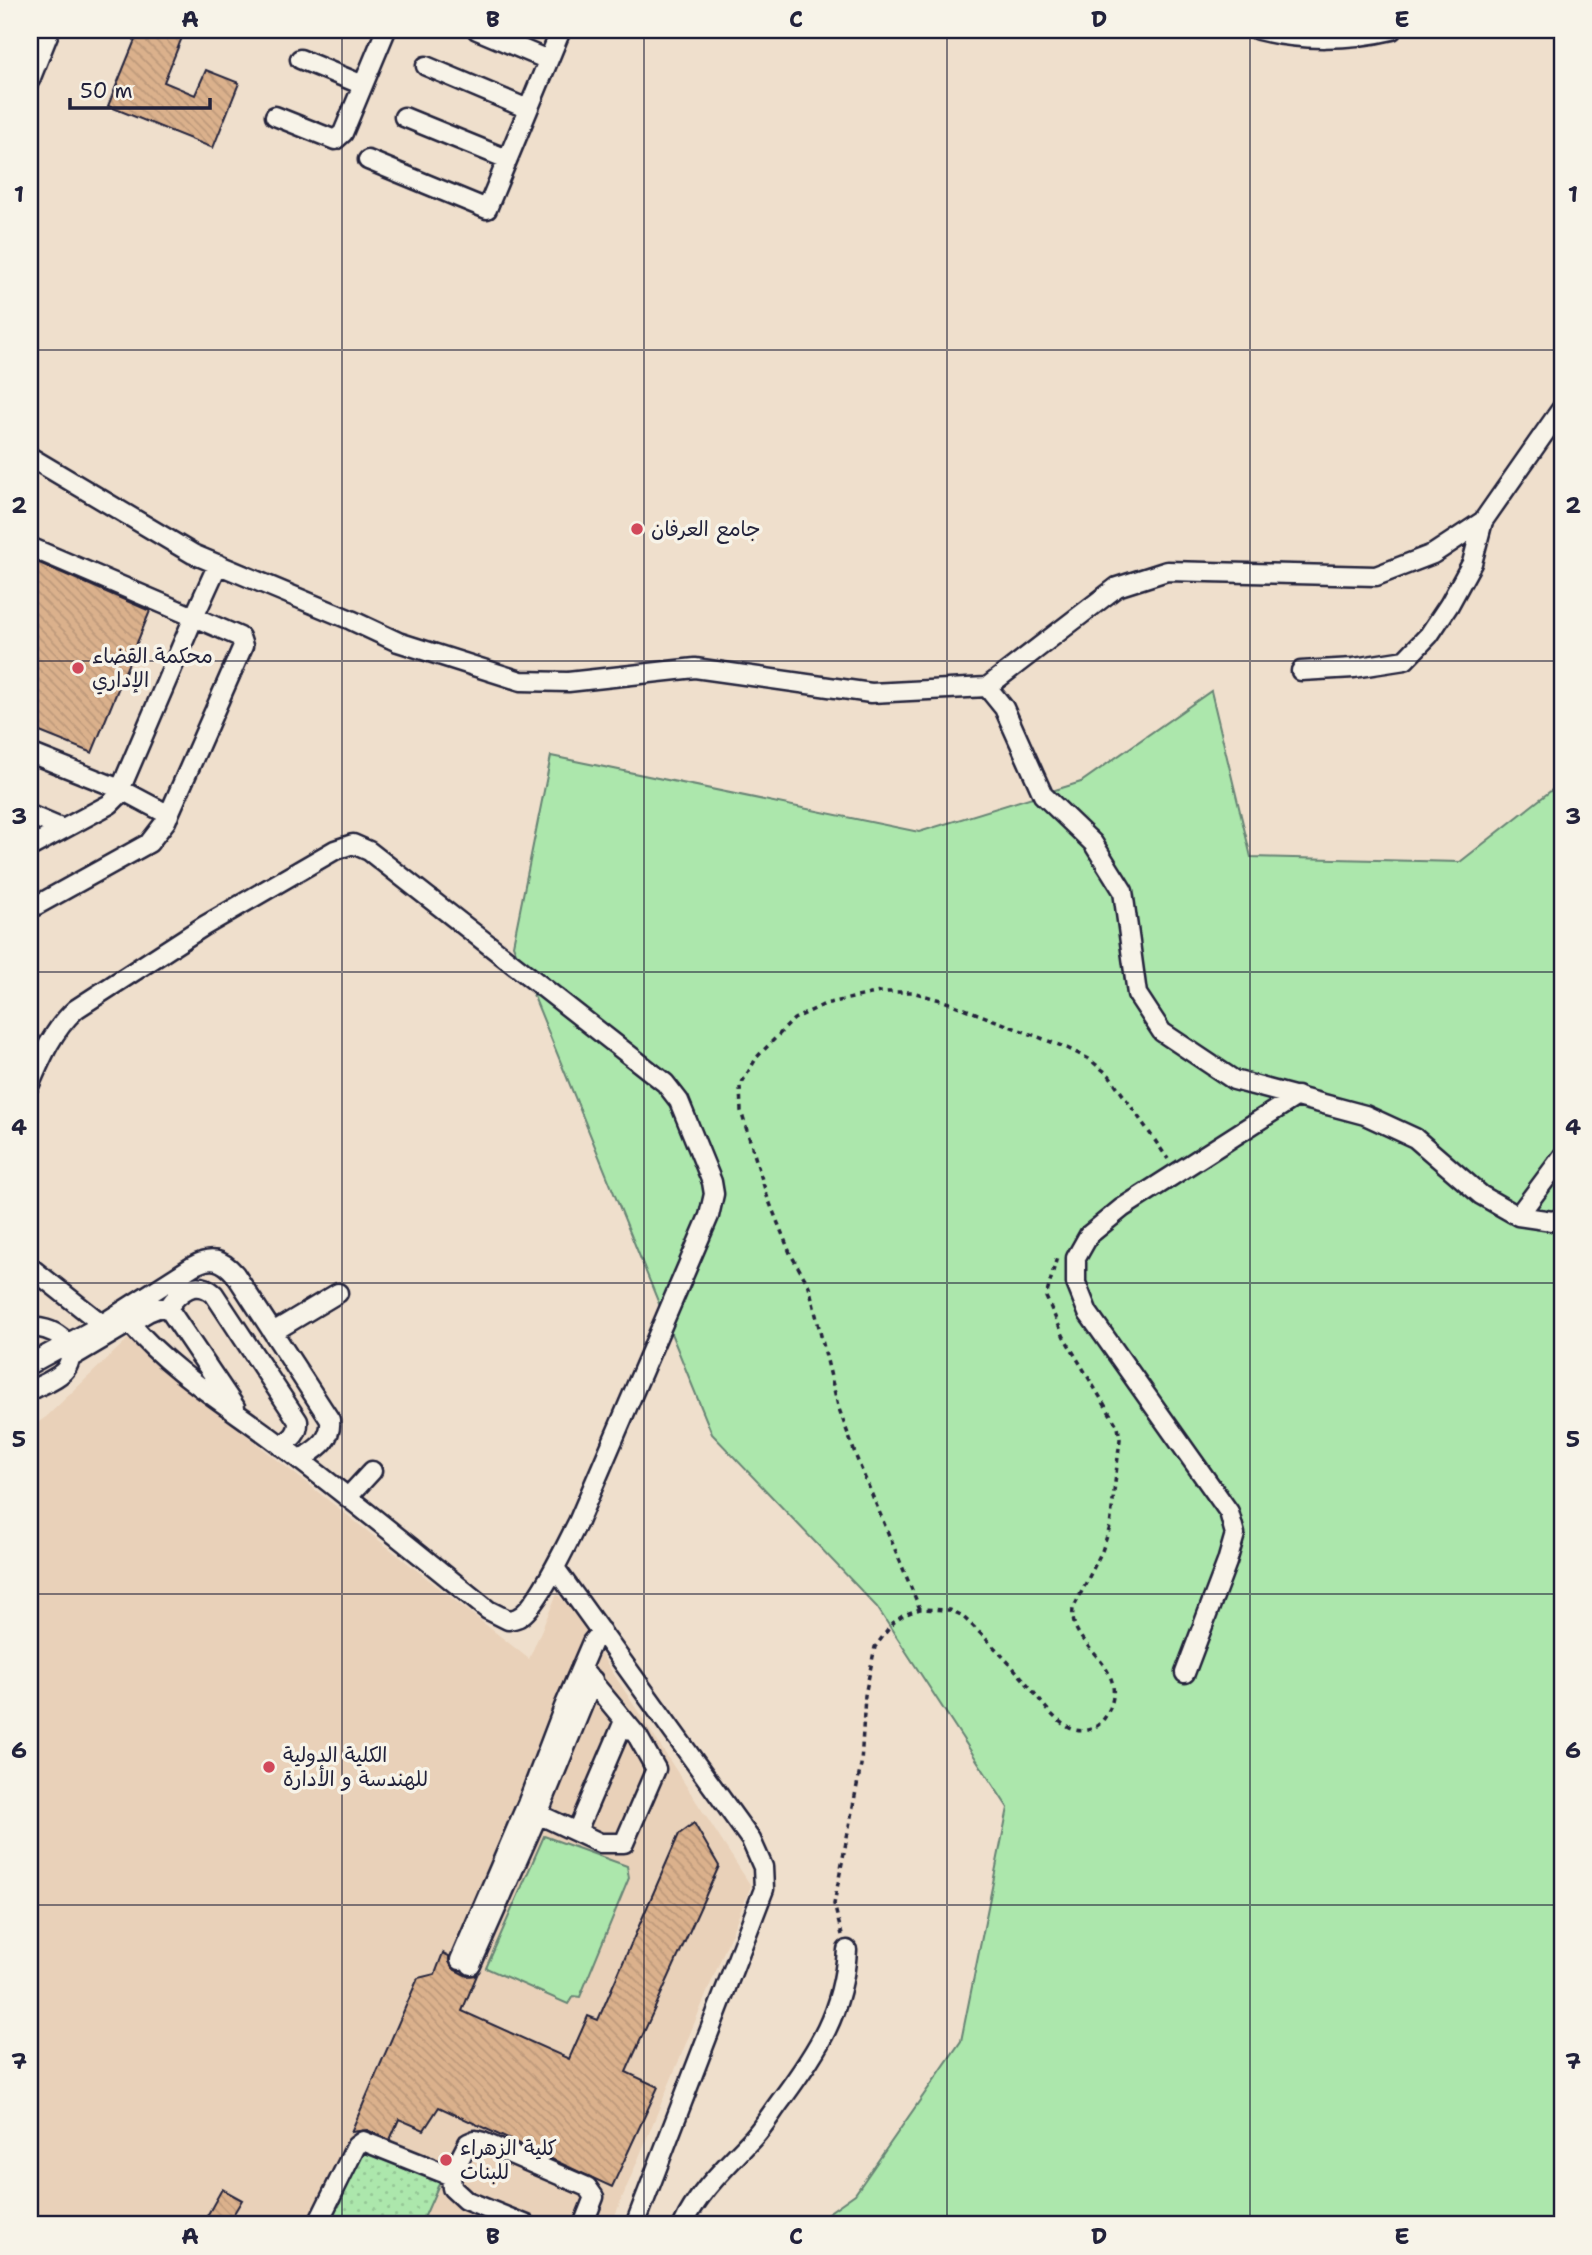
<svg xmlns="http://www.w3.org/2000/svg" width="1592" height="2255" font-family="'Shantell Sans','Playpen Sans Arabic',sans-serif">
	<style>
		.built { fill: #e9d1b9 }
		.grass { fill: #ace7ac; stroke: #678474; stroke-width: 2 }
		.garden { fill: url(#garden-dots); stroke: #678474; stroke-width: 2 }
		.building { fill: url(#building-back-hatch); stroke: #22223b; stroke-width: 2 }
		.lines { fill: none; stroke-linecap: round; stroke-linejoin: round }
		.minor-casing { stroke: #22223b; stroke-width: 23 }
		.path { stroke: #22223b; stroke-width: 3.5; stroke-dasharray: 5 5; stroke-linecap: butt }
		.minor { stroke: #f7f3e8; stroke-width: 18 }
		.grid { fill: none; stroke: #22223b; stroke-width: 2; stroke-opacity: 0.55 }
		.poi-dot { fill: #d1495b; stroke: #f7f3e8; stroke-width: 2.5 }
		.labels { text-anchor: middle; stroke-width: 7; stroke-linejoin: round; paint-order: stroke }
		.poi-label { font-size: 21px; fill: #22223b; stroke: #f7f3e8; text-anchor: start }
		.neatline { fill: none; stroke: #22223b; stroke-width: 2.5 }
		.grid-label { font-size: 23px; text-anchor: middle; font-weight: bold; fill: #22223b }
	</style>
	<defs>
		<pattern id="garden-dots" width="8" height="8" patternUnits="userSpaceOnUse" patternTransform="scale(1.75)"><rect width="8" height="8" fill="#ace7ac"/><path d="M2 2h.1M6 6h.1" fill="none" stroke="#94c695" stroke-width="1.8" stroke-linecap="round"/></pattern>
		<pattern id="building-back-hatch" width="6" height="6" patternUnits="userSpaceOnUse" patternTransform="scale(1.75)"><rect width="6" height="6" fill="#dbb18c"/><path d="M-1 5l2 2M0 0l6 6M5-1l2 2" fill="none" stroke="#bc987a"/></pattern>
	</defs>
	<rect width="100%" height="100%" fill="#efdfcc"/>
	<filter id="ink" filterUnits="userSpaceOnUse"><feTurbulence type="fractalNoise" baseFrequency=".0143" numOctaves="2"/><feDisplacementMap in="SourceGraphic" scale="14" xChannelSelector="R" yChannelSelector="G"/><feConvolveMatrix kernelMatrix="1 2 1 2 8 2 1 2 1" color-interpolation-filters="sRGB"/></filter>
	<g filter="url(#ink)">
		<path class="built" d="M130 1337 140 1351 529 1659 557 1594 571 1608 751 1886 611 2225H30V1428L46 1417Z"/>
		<path class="grass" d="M1211 691 1251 857 1460 862 1562 782V2225H811L855 2194 961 2041 1008 1808 877 1607 712 1434 513 945 551 756 919 832 1081 782Z
			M544 1836 627 1866 629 1878 580 1997 573 1996 568 2004 486 1968Z"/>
		<path class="garden" d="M362 2148 440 2182 421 2225H353L349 2222 347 2225 328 2222 326 2215 339 2206Z"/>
		<path class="building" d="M139 30H185L164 82 195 95 206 70 239 83 213 148 108 106Z
			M30 559 150 611 92 753 30 728Z
			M694 1823 719 1866 626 2072 658 2087 612 2187 439 2107 424 2130 399 2119 390 2140 367 2130 351 2132 418 1978 435 1974 443 1953 449 1956V1962L455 1970 467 1976 477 1975 462 2011 569 2059 588 2016 598 2020 679 1834Z
			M222 2189 242 2200 227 2225H202Z"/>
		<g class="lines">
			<g class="minor-casing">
				<path id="minor" d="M477 30 548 60
					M1258 30C1300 41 1351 40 1392 30
					M300 59 363 85
					M426 66 528 109
					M30 80 50 30
					M275 116 335 140 343 133 386 30
					M404 117 507 159
					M368 160 487 209 561 30
					M30 457 193 554 351 620 398 642 521 681 568 682 695 668 871 693 987 687 1117 587 1167 571 1376 576 1433 554 1483 521 1562 408
					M30 547 194 617 117 797 110 804 30 847
					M1301 671 1354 668 1405 660 1429 635 1449 605 1472 563 1483 521
					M987 687 1004 708 1043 795 1093 843 1123 891 1137 994 1162 1032 1234 1080 1365 1115 1415 1138 1481 1195 1518 1216 1552 1221 1562 1218
					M30 753 120 789 169 815
					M30 815 63 829
					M30 909 149 843 166 821 243 646 240 637 194 617 218 564
					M30 1084C42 1056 53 1030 76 1009L204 926 335 850 353 844 369 851 665 1083 679 1101 712 1182 714 1194 709 1216 578 1522C567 1543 538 1607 519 1617 516 1619 512 1619 508 1620L488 1610C420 1555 353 1500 283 1447 231 1407 173 1374 130 1323
					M1518 1216 1562 1157
					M30 1267 102 1324
					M168 1308C179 1291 196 1278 214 1294L298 1421C299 1434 291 1439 281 1446
					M168 1308 235 1407
					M30 1328C50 1325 80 1343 67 1367 61 1378 40 1385 30 1391
					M273 1332 338 1293
					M70 1358 148 1312 158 1308H168
					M30 1364 96 1328 193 1266C211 1256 222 1259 235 1274L330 1420C332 1441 316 1449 300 1460
					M348 1497 372 1471
					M555 1568 751 1840 763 1867 764 1889 635 2225
					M1185 1673 1227 1562 1235 1534 1229 1512 1088 1313 1076 1283V1258L1089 1235 1122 1208 1297 1096
					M527 1804 538 1814 600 1843H624L656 1769 638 1737 581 1668
					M577 1831 624 1721
					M460 1960 527 1804 564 1707 592 1642 601 1631
					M471 1965 538 1814 593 1680
					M317 2225 356 2146 363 2141 451 2176
					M527 2225 465 2200 452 2188 451 2176 468 2143 475 2140 483 2142 587 2187 594 2197 583 2225
					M683 2225C698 2192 728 2165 753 2138 764 2126 772 2112 782 2099 818 2050 843 2012 847 1950"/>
			</g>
			<path class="path" d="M920 1609 857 1459 838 1406 809 1286 790 1253 767 1196 741 1111 740 1086 757 1057 794 1019 825 1004 880 992H912L944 1001 1067 1048 1089 1059 1109 1075 1168 1159
				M842 1935 834 1904 861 1765 865 1695 875 1647 893 1623 904 1615 920 1609 950 1610 961 1615C983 1635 1004 1657 1024 1680 1036 1694 1048 1714 1063 1724 1073 1731 1082 1733 1093 1728 1102 1724 1106 1716 1110 1708 1128 1662 1068 1648 1073 1609L1102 1551 1110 1527 1120 1439 1118 1427 1064 1337 1046 1297 1057 1257"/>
			<use href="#minor" class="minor"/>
		</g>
	</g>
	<path class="grid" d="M342 30V2225M644 30V2225M947 30V2225M1250 30V2225M30 350H1562M30 661H1562M30 972H1562M30 1283H1562M30 1594H1562M30 1905H1562"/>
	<g class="poi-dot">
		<circle cx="637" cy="529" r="7"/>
		<circle cx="78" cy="668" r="7"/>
		<circle cx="269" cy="1767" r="7"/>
		<circle cx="446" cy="2160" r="7"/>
	</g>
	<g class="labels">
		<g class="poi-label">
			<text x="651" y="536">جامع العرفان</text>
			<text x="92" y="663">محكمة القضاء<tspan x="92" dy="24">الإداري</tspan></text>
			<text x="283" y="1762">الكلية الدولية<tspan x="283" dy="24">للهندسة و الأدارة</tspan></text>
			<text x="460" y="2155">كلية الزهراء<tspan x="460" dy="24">للبنات</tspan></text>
		</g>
	</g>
	<rect width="1592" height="2255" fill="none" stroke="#f7f3e8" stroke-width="77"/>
	<path d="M70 98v10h140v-10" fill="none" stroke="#22223b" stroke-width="3.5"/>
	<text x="80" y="98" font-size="21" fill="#22223b" stroke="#f7f3e8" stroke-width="5" paint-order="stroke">50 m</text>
	<rect x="38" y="38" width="1516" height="2178" class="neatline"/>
	<g class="grid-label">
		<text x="190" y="27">A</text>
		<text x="493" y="27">B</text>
		<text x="796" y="27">C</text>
		<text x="1099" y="27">D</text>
		<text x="1402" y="27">E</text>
		<text x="19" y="202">1</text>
		<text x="1573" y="202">1</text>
		<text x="19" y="513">2</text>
		<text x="1573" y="513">2</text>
		<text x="19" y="824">3</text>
		<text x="1573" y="824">3</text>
		<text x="19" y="1135">4</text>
		<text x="1573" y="1135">4</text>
		<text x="19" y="1447">5</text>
		<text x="1573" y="1447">5</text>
		<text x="19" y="1758">6</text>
		<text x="1573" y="1758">6</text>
		<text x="19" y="2069">7</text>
		<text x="1573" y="2069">7</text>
		<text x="190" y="2244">A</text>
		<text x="493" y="2244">B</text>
		<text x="796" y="2244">C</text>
		<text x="1099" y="2244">D</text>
		<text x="1402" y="2244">E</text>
	</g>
</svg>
